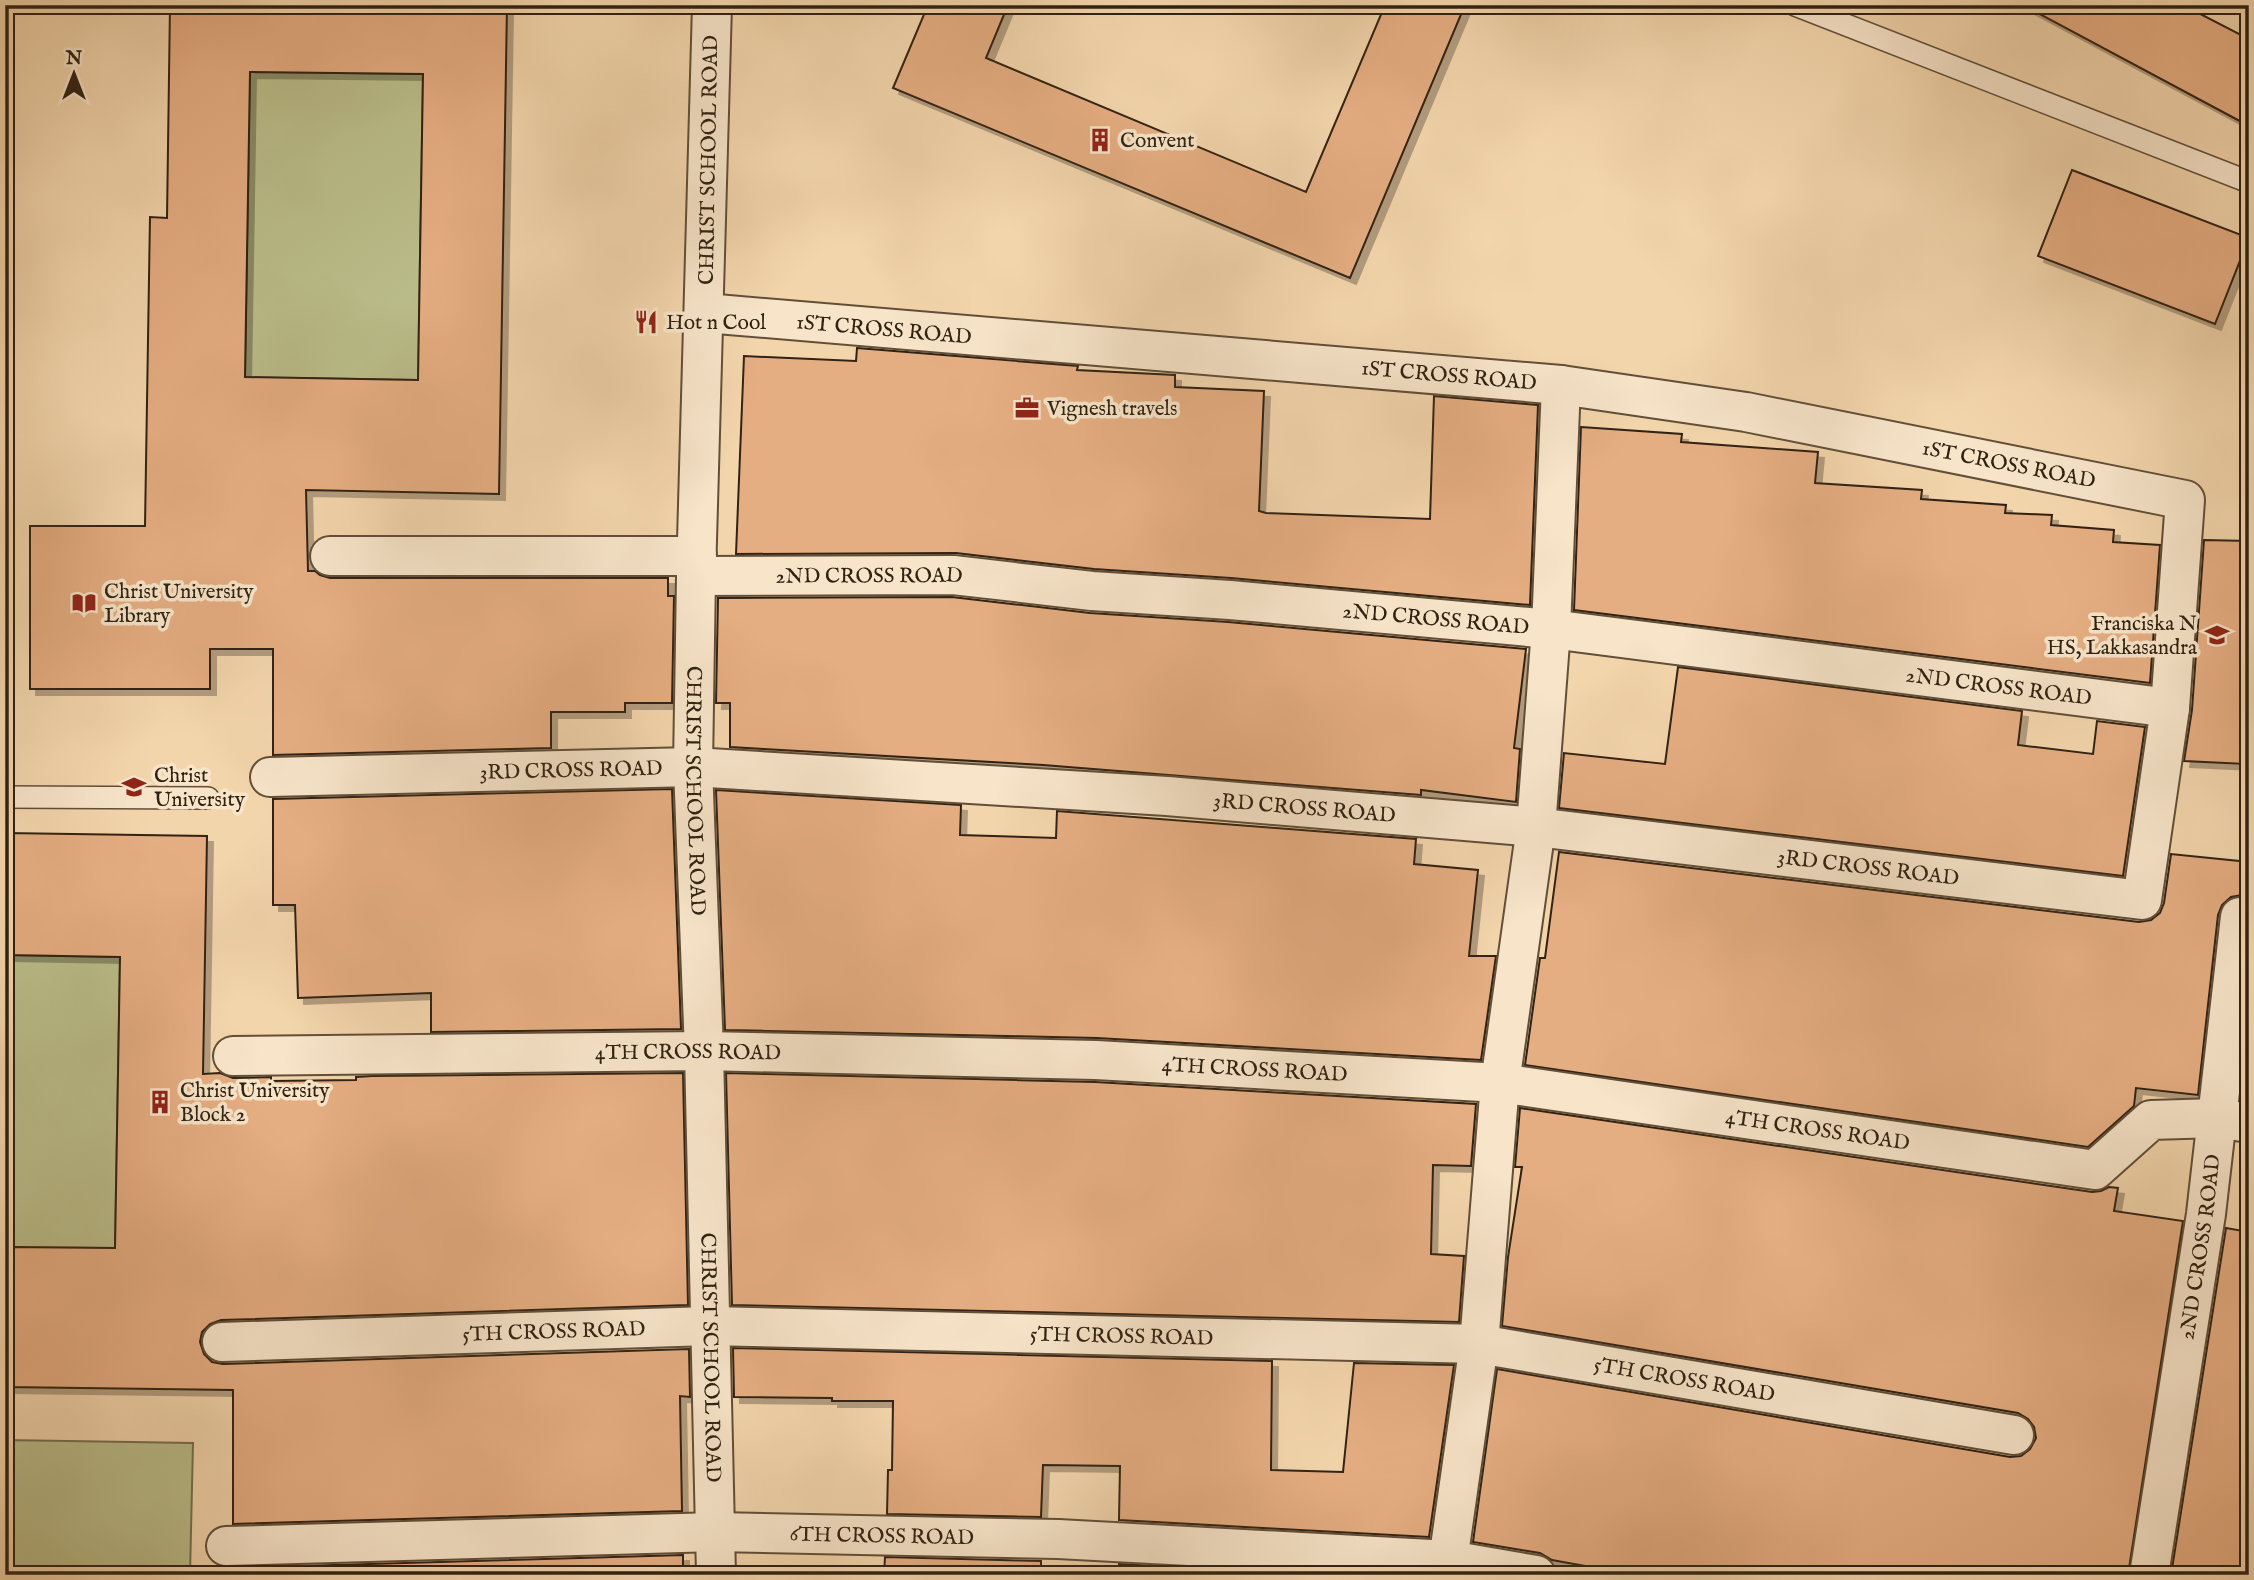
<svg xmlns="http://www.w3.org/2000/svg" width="2254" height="1580" font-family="'IM FELL English',serif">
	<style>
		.green { fill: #babd8a; stroke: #75704e; stroke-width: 2 }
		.building { fill: #e5ad82; stroke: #302212; stroke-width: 2; fill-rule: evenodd; filter: url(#shadow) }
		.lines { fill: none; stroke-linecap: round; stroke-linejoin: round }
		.service-casing { stroke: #614f38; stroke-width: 24 }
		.minor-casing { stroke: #614f38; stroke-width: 42 }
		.tertiary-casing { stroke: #614f38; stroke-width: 42 }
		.service { stroke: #f7e4c9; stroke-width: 21 }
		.minor { stroke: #f7e4c9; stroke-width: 38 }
		.tertiary { stroke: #f7e4c9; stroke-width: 38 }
		.labels { text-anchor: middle; stroke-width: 7; stroke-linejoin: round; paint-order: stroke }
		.poi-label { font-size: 21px; fill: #302212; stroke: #f7e4c9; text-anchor: start }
		.street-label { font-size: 21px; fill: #302212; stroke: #f7e4c9 }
	</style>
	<defs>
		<filter id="shadow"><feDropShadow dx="6" dy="6" stdDeviation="0" flood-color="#0004"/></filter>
	</defs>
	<rect width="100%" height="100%" fill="#f3d5ac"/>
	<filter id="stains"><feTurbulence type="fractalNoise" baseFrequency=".00286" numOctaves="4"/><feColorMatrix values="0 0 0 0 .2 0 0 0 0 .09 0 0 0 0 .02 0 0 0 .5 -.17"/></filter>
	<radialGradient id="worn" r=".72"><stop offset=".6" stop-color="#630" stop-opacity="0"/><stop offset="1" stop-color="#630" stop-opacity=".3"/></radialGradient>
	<path class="green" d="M250 72 423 74 418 380 245 377Z
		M5 955 120 957 115 1248 5 1247Z
		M5 1440 193 1443 190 1575H5Z"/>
	<path class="building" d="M170 5H507L499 494 306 490 308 571H315L320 575 330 578H668V596H674L672 703H625V712H551V748L273 755V649H210V689H30V526H145L150 217 167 218ZM250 72 423 74 418 380 245 377Z
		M928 5H1008L986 58 1306 192 1385 5H1465L1350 278 893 88Z
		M2023 5H2183L2249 39V126Z
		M2072 170 2249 238 2215 324 2038 256Z
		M857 348 1078 366 1077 370 1175 375V387L1264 391 1259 511 1266 513 1430 519 1434 396 1538 405 1530 605 1231 578 1094 569 956 553 736 554 744 356 856 361Z
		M1581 427 1682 434 1681 442 1818 452 1815 483 1922 490 1921 499 2006 505 2005 513 2052 515 2051 525 2114 530 2113 542 2160 545 2150 683 1574 610Z
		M2204 540 2249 541V664L2246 764 2184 761 2192 710Z
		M952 597 1090 613 1228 622 1526 649 1514 748 1520 749 1516 802 1421 790V795L1043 765 730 747V703H716L718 598Z
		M1678 667 2022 711 2018 745 2093 754 2097 721 2145 727 2123 876 1559 808 1564 753 1665 764Z
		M672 789 681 1029 431 1032V993L298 998 295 905H273V799Z
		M716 790 961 805 960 835 1056 838 1057 811 1416 839 1414 864 1478 870 1469 956H1496L1481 1060 1097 1038 725 1030Z
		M5 833 207 836 203 1074 220 1073 233 1078 271 1077V1081L356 1080V1077L372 1076 683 1073 688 1305 221 1320 210 1324 202 1332 200 1342 204 1354 212 1362 223 1364 689 1349 690 1397 680 1396 682 1511 233 1524V1390L5 1387V1247L115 1248 120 957 5 955Z
		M1559 852 2139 922 2151 920 2160 913 2164 903 2171 854 2249 862V898L2242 895 2231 897 2222 905 2218 915 2198 1095 2136 1088 2134 1106 2088 1147 1525 1065 1540 958H1545Z
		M2249 1033V1101L2241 1100Z
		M726 1073 1095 1082 1476 1104 1471 1166 1433 1165 1431 1254 1464 1256 1459 1322 732 1305Z
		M1520 1108 2092 1192 2101 1191 2109 1187 2118 1188 2114 1211 2183 1221 2128 1575H1635L1552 1560 1540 1553 1473 1542 1497 1369 2010 1457 2021 1456 2030 1449 2036 1438 2034 1427 2028 1419 2018 1413 1502 1326 1508 1257 1522 1167H1515Z
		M2226 1228 2249 1232V1575H2171Z
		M733 1348 1272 1361 1271 1470 1343 1472 1354 1363 1454 1365 1429 1537 1119 1520 1120 1466 1043 1465 1041 1517 887 1514 888 1470H892L893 1401H832V1398L734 1397Z
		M683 1555V1575H233V1568Z
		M885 1557 1041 1561V1575H884Z
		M1119 1564 1316 1575H1119Z"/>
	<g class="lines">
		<g class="service-casing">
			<path id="service" d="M1795 5 2249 182
				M5 797 208 798"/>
		</g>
		<g class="minor-casing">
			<g id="minor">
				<path d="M330 556H697"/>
				<path id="s1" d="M696 576 953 575 1092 591 1230 600 1551 629 2170 708"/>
				<path id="s2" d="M270 777 693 767 1167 796 1536 827 2142 900 2170 708 2185 500 1746 412 1561 385 705 313"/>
				<path id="s3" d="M233 1056 704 1051 1096 1060 1500 1083 2095 1170 2151 1120 2217 1118 2249 1123"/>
				<path id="s4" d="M222 1342 709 1326 1479 1344 2014 1435"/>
				<path id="s5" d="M226 1546 716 1532 1058 1539 1449 1560 1536 1575"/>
				<path d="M1446 1575 1479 1344 1500 1083 1536 827 1551 629 1561 385"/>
				<path id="s6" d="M2149 1575 2206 1214 2240 917"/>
			</g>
		</g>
		<g class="tertiary-casing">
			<g id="tertiary">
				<path id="s7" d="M712 5 696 576 693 767 704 1051 716 1575"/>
			</g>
		</g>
		<use href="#service" class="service"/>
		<use href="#minor" class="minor"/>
		<use href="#tertiary" class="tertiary"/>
	</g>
	<defs>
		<g id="building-bare" transform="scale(1.89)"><path d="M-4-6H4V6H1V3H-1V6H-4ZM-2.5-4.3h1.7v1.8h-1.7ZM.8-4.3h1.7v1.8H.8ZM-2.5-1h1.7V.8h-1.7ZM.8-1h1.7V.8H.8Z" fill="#8f2418" stroke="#f7e4c9" stroke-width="2.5" paint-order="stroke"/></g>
		<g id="restaurant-bare" transform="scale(1.89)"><path d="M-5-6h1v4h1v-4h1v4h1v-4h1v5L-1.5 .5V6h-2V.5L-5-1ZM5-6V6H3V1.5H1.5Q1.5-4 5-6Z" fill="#8f2418" stroke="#f7e4c9" stroke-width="2.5" paint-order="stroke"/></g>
		<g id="office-bare" transform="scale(1.89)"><path d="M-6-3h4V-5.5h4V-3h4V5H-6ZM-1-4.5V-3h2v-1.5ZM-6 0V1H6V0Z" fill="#8f2418" stroke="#f7e4c9" stroke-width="2.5" paint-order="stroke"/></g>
		<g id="library-bare" transform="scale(1.89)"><path d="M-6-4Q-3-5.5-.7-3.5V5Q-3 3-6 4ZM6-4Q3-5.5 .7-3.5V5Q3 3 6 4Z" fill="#8f2418" stroke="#f7e4c9" stroke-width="2.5" paint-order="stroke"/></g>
		<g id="school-bare" transform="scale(1.89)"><path d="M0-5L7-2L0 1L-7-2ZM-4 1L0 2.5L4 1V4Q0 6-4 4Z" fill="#8f2418" stroke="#f7e4c9" stroke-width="2.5" paint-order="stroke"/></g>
		<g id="university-bare" transform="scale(1.89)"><path d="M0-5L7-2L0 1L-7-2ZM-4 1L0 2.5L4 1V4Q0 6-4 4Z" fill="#8f2418" stroke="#f7e4c9" stroke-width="2.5" paint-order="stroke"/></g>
	</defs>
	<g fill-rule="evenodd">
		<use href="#building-bare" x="1100" y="140"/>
		<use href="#restaurant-bare" x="646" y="322"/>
		<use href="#office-bare" x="1027" y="408"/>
		<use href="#library-bare" x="84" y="603"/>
		<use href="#school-bare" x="2217" y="635"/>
		<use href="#university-bare" x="134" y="787"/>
		<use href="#building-bare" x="160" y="1102"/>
	</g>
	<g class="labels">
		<g class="poi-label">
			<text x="1120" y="147">Convent</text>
			<text x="666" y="329">Hot n Cool</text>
			<text x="1047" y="415">Vignesh travels</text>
			<text x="104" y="598">Christ University<tspan x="104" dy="24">Library</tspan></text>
			<text x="2197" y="630" text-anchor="end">Franciska N<tspan x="2197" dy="24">HS, Lakkasandra</tspan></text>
			<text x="154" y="782">Christ<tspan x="154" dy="24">University</tspan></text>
			<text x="180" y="1097">Christ University<tspan x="180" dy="24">Block 2</tspan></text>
		</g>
		<g class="street-label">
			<text transform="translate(708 160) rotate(-89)" y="7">CHRIST SCHOOL ROAD</text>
			<text transform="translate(884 329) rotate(5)" y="7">1ST CROSS ROAD</text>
			<text transform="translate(1449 375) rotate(5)" y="7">1ST CROSS ROAD</text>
			<text transform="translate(2009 464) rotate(11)" y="7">1ST CROSS ROAD</text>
			<text dy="7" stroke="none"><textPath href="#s1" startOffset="173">2ND CROSS ROAD</textPath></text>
			<text dy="7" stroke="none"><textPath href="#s1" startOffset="742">2ND CROSS ROAD</textPath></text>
			<text dy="7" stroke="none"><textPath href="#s1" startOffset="1309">2ND CROSS ROAD</textPath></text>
			<text dy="7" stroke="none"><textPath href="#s2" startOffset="301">3RD CROSS ROAD</textPath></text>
			<text dy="7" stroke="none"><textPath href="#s7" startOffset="786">CHRIST SCHOOL ROAD</textPath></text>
			<text dy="7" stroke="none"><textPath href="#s2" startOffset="1036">3RD CROSS ROAD</textPath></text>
			<text dy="7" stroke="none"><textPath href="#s2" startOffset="1603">3RD CROSS ROAD</textPath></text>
			<text dy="7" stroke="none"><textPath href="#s3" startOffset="455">4TH CROSS ROAD</textPath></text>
			<text dy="7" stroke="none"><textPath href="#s3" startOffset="1022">4TH CROSS ROAD</textPath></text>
			<text dy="7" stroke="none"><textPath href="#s3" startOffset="1589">4TH CROSS ROAD</textPath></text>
			<text dy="7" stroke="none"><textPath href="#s6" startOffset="332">2ND CROSS ROAD</textPath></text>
			<text dy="7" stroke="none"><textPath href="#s4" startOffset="332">5TH CROSS ROAD</textPath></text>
			<text dy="7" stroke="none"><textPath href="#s4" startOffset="900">5TH CROSS ROAD</textPath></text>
			<text dy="7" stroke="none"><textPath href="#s7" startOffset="1353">CHRIST SCHOOL ROAD</textPath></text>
			<text dy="7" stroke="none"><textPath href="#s4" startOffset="1466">5TH CROSS ROAD</textPath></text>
			<text dy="7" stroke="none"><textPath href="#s5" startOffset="656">6TH CROSS ROAD</textPath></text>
		</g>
	</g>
	<rect width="2254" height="1580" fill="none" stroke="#f3d5ac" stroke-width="28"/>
	<rect x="7" y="7" width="2240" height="1566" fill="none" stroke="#302212" stroke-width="3.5"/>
	<rect x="14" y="14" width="2226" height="1552" fill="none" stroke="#302212" stroke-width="2"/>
	<g transform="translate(74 74)" stroke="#f7e4c9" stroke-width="5" paint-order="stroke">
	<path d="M0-5L12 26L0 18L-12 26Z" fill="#302212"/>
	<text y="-10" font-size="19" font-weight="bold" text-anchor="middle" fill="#302212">N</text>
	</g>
	<rect width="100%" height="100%" filter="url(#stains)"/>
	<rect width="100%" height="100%" fill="url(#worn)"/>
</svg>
